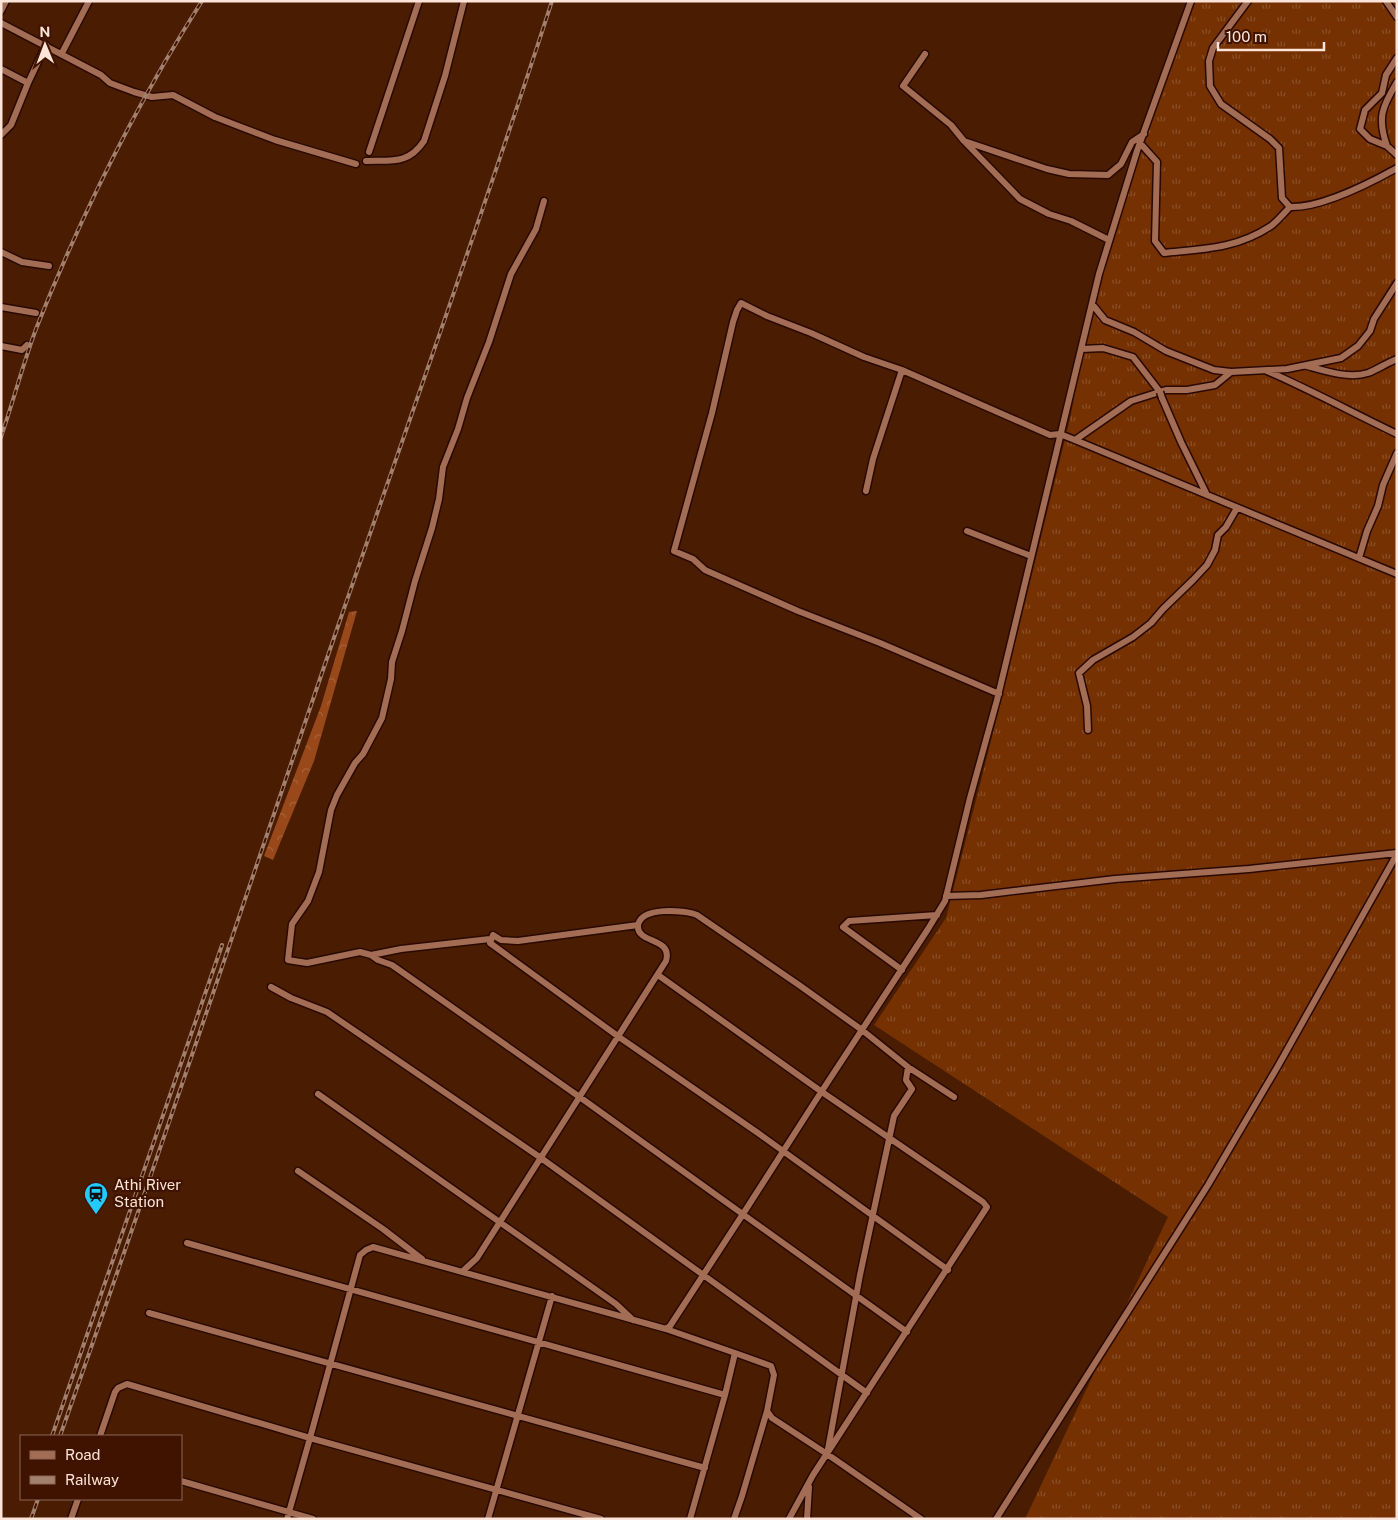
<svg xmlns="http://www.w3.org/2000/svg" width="1398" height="1520" font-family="'Public Sans',sans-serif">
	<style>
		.grass { fill: url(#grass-tufts) }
		.forest { fill: url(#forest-crowns) }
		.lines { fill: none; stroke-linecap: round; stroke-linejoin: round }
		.minor-casing { stroke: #2a0900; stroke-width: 9 }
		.minor { stroke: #a26d54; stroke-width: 6 }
		.rail-casing { stroke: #a3806d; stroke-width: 4 }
		.rail { stroke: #3f1300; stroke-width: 2; stroke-dasharray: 5.5; stroke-linecap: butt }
		.minor-bridge-casing { stroke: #2a0900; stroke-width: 9; stroke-linecap: butt }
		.minor-bridge { stroke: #a26d54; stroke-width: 6 }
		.labels { text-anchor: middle; stroke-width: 4.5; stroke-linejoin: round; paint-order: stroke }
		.poi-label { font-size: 15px; fill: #fce4d8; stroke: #3f1300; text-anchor: start }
	</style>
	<defs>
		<pattern id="grass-tufts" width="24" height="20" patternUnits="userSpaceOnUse" patternTransform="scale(1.25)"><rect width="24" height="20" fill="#763102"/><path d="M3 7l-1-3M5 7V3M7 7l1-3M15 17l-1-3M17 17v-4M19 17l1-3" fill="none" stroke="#8a4f26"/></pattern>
		<pattern id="forest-crowns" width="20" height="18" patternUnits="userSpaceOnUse" patternTransform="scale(1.25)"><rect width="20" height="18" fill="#994819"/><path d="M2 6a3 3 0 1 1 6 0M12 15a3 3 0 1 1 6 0" fill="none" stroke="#a8623a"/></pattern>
	</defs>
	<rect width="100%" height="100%" fill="#4a1d03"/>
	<path class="grass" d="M1189 1H1397V1519H1025L1168 1217 874 1025 946 918 990 745 1070 419 1092 304 1131 176Z"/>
	<path class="forest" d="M357 611 314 761 273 860 264 856 321 706 349 612Z"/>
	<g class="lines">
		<g class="minor-casing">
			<path id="minor" d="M1248 1 1213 48 1209 61 1210 86 1221 104 1270 139 1279 148 1282 198 1290 207C1321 208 1370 183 1397 168
				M1386 1 1397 17
				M1 11 6 1
				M1 23 101 75 110 83 134 92 152 97 173 95 215 117 275 140 356 164
				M62 53 89 1
				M925 54 903 86 951 125 964 141 1047 169 1069 174 1108 175 1121 164 1132 142 1144 134
				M1397 58 1386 75 1382 93 1365 110 1360 129 1370 139 1387 146 1397 155
				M1 69 28 83
				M1 135 11 125 28 83 46 45
				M965 142 1020 199 1049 214 1071 221 1109 240
				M1140 143 1157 162 1155 241 1164 253C1203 249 1236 249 1271 226 1278 221 1284 213 1290 207
				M1387 146C1377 118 1382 107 1397 82
				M369 152 419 1
				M366 161C391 160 408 165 424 141L445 76 464 1
				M544 201 536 229 511 274 489 342 467 398 458 429 443 467 439 499 432 528 415 581 402 631 392 662 391 679 382 718 363 754 355 763 337 795 331 810 319 872 308 901 292 924 288 960 307 963 360 952 371 955 378 960 392 965 581 1098 907 1332
				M1 252 22 262 49 266
				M1092 304 1105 320 1134 332 1166 351 1214 370 1231 372
				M1 307 36 313
				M1 346 22 350 27 345
				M1081 349 1103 348 1133 357 1160 392
				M1307 366C1325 371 1349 379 1368 373 1378 369 1387 363 1397 359
				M902 370 864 357 811 333 767 316 741 303 737 310 733 322 712 413 674 551 693 559 705 570 798 611 880 643 999 694
				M1267 371C1311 390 1353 413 1397 434
				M1162 398 1181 442 1207 495
				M1075 440 1131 401 1166 390H1187L1215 385 1231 372 1287 369 1341 358 1358 346 1370 331 1374 319 1397 283
				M866 491 873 459 902 370 1050 435 1060 434 1075 440 1397 574
				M967 531 1031 556
				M1359 558 1367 531 1378 506 1383 485 1397 453
				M1088 730 1087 706 1079 673 1093 660 1133 637 1151 623 1163 609 1193 580 1207 565 1215 550 1218 535 1226 527 1237 508
				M946 896 981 895 1115 879 1249 869 1397 853
				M638 925 518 941 501 940 493 935 490 943 619 1037 758 1133 948 1270
				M371 955 401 949 490 939
				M902 970 843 927 849 921 937 915
				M658 975 822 1092 983 1202 987 1207 813 1475 789 1519
				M271 987 291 998 327 1012 541 1158 867 1393
				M318 1094 616 1304 633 1320
				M298 1171 383 1229 422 1259
				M187 1243C366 1295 546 1343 725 1395
				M463 1271 477 1258 666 961C673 937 637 944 638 926 640 906 685 910 697 915L799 985 862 1030 908 1067 954 1097
				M149 1313 705 1468
				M666 1329 735 1353 725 1395 690 1519
				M735 1353 771 1366 774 1375 767 1411 772 1418 827 1454 921 1519
				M100 1436 115 1392 118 1388 127 1384 310 1438 360 1255 366 1250 373 1247 666 1329 670 1326 743 1214 816 1100 928 929 945 901 970 798 997 700 1099 274 1137 151 1191 1
				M828 1449 860 1275 894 1116 912 1089 906 1080 908 1067
				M181 1481 313 1519
				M71 1519 78 1499
				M287 1519 310 1438 601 1519
				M488 1519 552 1296
				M734 1519 742 1496 767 1411
				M807 1519 809 1487
				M996 1519 1208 1185 1278 1066 1397 854"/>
		</g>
		<use href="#minor" class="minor"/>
		<g class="rail-casing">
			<path id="rail" d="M1 437C13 402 23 364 36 329 81 215 136 105 202 1
				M52 1436 222 945
				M60 1436C155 1168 245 898 337 629 409 420 484 212 552 1
				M31 1519 38 1499"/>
		</g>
		<use href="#rail" class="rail"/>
		<g class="minor-bridge-casing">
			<path id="minor-bridge" d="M1160 392 1162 398"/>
		</g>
		<use href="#minor-bridge" class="minor-bridge"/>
	</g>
	<defs>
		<g id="station-pin" transform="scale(1.25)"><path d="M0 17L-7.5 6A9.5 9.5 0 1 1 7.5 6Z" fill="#24c9fe" stroke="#3f1300"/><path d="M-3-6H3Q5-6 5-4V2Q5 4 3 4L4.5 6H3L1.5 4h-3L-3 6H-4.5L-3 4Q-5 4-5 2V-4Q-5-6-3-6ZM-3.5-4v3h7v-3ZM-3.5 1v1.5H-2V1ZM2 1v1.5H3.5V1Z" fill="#111"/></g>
	</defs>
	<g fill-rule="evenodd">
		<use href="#station-pin" x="96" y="1194"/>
	</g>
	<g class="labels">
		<g class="poi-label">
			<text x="114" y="1190">Athi River<tspan x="114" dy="17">Station</tspan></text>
		</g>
	</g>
	<rect width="1398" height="1520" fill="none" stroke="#fce4d8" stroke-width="5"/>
	<rect x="20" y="1435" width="162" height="65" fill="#3f1300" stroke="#8b6756"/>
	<rect x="30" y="1451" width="25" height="8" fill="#a26d54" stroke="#8b6756"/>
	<text x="65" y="1460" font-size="15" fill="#fce4d8">Road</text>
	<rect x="30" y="1476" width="25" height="8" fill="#a3806d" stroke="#8b6756"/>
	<text x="65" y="1485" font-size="15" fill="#fce4d8">Railway</text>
	<g transform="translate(45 45) rotate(359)" stroke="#3f1300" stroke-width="4" paint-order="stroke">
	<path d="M0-4L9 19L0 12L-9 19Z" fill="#fce4d8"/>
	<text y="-8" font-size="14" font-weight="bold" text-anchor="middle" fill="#fce4d8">N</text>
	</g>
	<path d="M1218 42v8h106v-8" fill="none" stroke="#fce4d8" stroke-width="2.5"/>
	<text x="1226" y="42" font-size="15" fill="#fce4d8" stroke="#3f1300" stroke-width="4" paint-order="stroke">100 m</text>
</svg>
